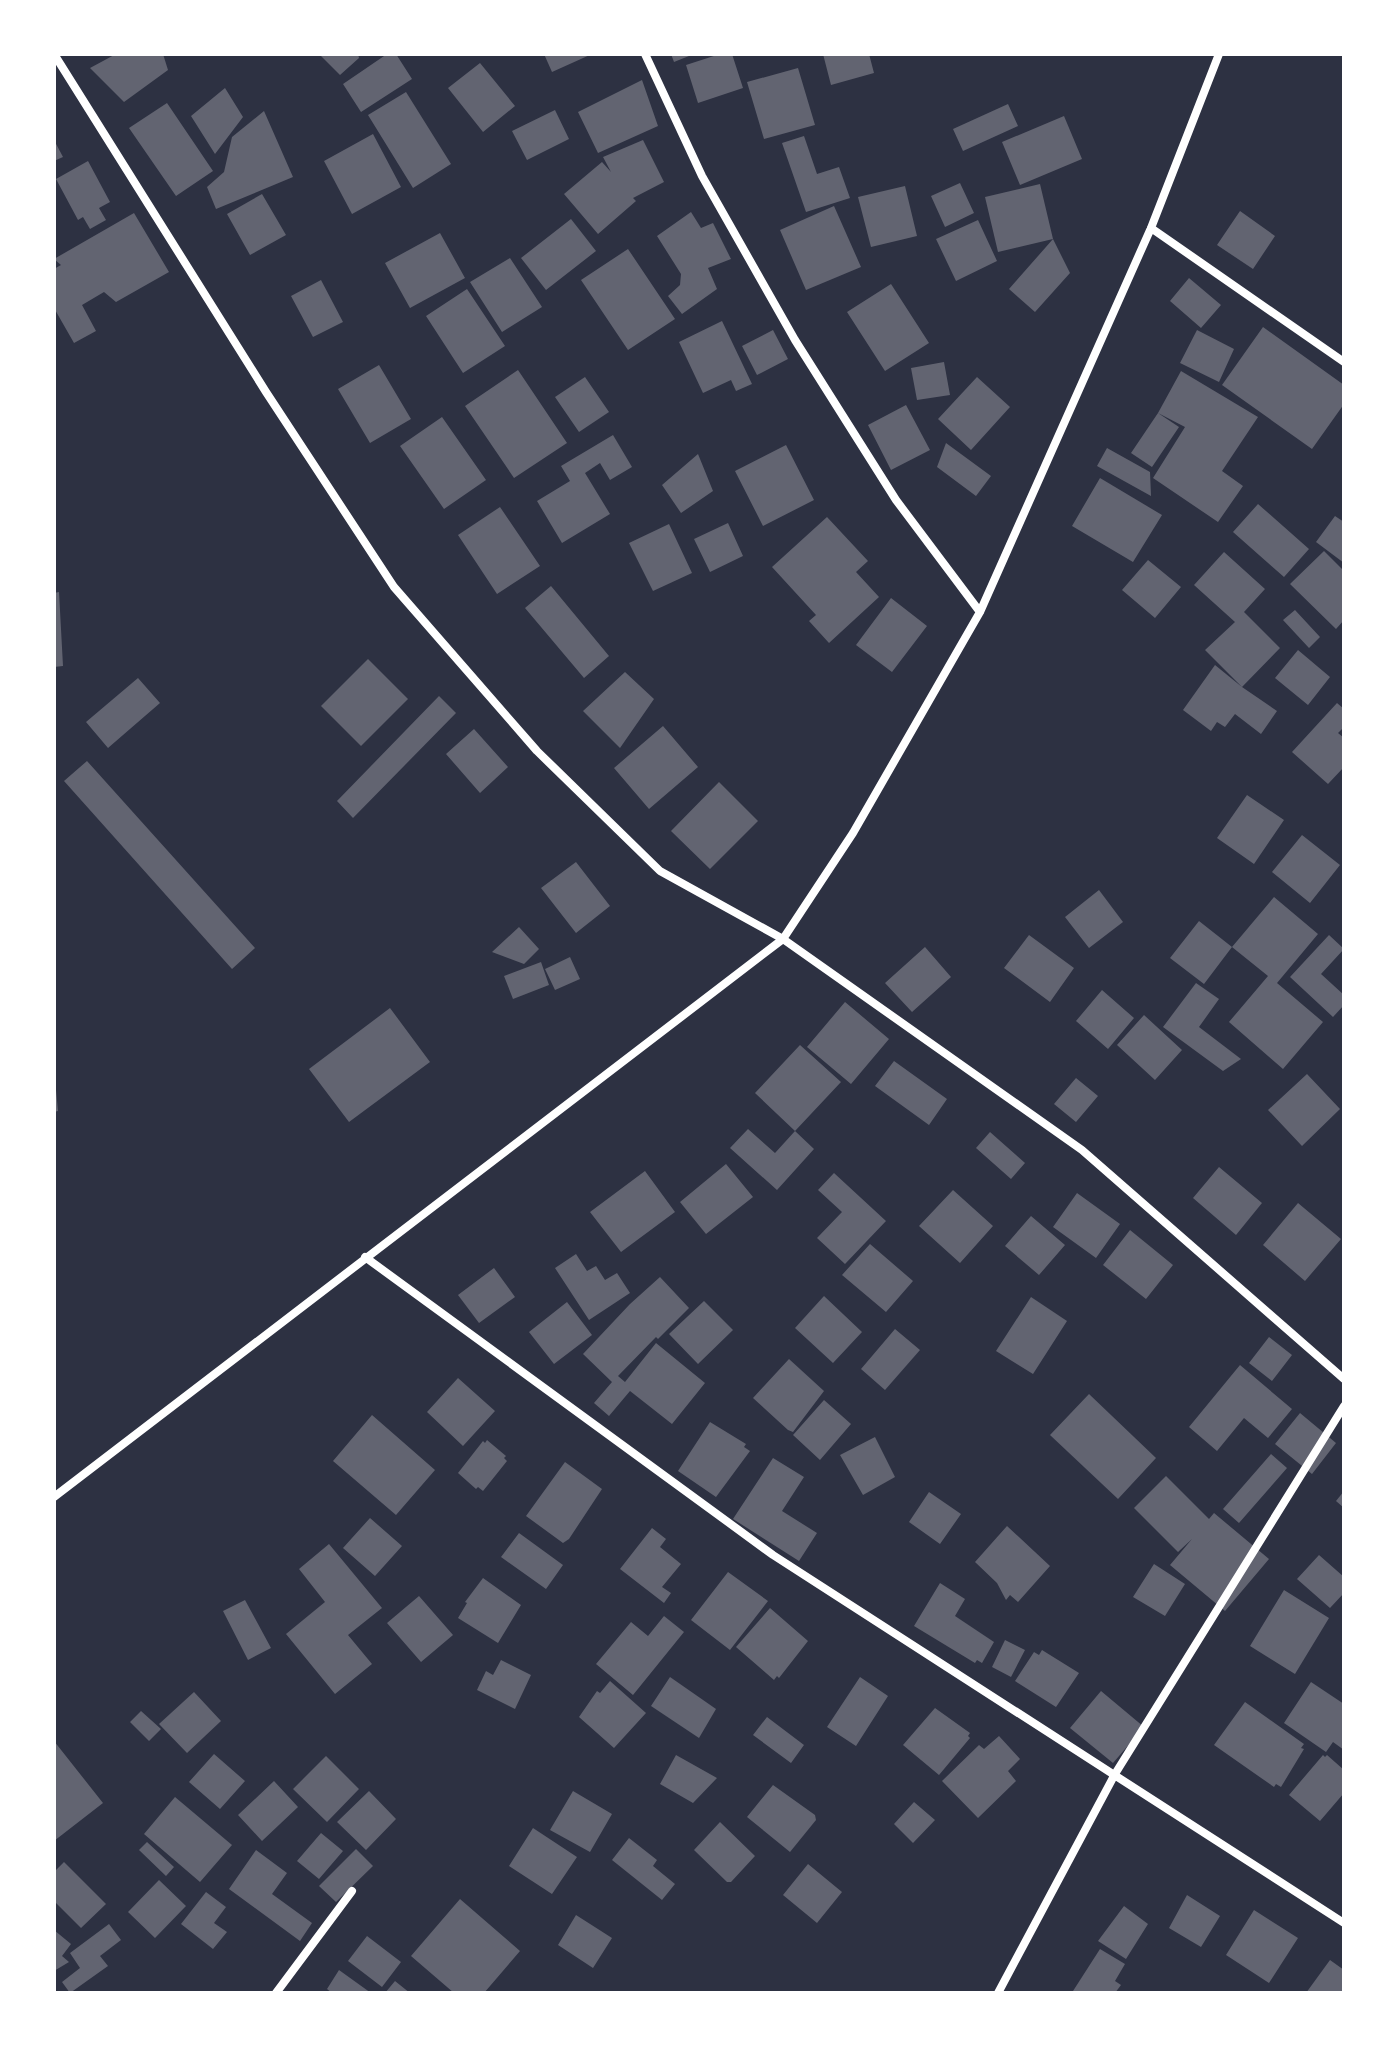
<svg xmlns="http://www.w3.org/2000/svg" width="1398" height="2047" font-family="Lato,sans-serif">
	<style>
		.building { fill: #626471 }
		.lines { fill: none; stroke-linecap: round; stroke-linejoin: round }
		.minor { stroke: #fff; stroke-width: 8 }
	</style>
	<rect width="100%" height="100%" fill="#2d3142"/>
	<path class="building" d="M116 54H163L168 70 124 102 90 68Z
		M319 54H358L359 58 340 75Z
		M387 54H396L412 79 361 112 343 84Z
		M544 54H592L552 72Z
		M671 54H694L674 62Z
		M720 54H732L743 88 698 103 686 65Z
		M823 54H869L874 73 831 85Z
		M480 63 515 106 483 132 448 88Z
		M798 68 815 125 764 139 747 82Z
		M642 80 658 126 598 153 578 112Z
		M225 88 243 117 215 154 191 116Z
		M406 92 451 164 413 188 368 115Z
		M167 103 213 171 176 196 129 128Z
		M1008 104 1018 126 963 151 953 129Z
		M555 110 569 139 527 160 512 131Z
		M264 111 293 177 216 209 207 187 224 172 232 137Z
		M1064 116 1082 159 1020 185 1002 142Z
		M373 134 401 187 352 214 324 161Z
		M804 136 817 174 839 167 850 198 806 212 782 143Z
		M54 140 63 157 54 161Z
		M643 140 664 182 633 198 636 201 598 234 564 194 602 162 611 172 603 157Z
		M88 161 110 202 99 208 106 220 90 229 83 217 78 220 56 179Z
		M960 183 974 213 945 227 931 196Z
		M1040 184 1053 239 998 252 985 197Z
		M905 186 917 236 871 247 858 197Z
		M262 194 286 235 250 255 227 214Z
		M834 206 861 267 806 290 780 230Z
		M1240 211 1275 236 1253 269 1217 245Z
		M691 212 701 228 713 223 731 259 708 268 717 289 682 314 668 296 680 285 681 274 657 236Z
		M134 213 169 272 116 302 104 292 82 305 96 331 74 343 54 308V269L61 265 54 259Z
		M571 219 596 251 546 290 521 258Z
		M978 220 997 261 956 281 936 239Z
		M440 233 465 278 410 308 385 263Z
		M1053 239 1070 273 1035 312 1009 289Z
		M628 249 675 319 628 350 581 280Z
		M510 258 542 307 502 332 470 282Z
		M1189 278 1221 305 1201 328 1170 301Z
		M321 280 343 322 313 337 291 296Z
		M891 284 929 343 885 371 847 312Z
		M467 289 505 346 463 373 426 316Z
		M722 321 752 384 736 391 731 380 703 393 679 342Z
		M1263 327 1344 385V404L1312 449 1222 385Z
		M773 330 788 359 757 375 742 346Z
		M1197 330 1234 349 1219 382 1180 363Z
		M944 362 950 395 917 400 911 368Z
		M379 365 411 419 370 443 338 389Z
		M518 370 567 443 514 478 465 406Z
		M1181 371 1258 417 1222 471 1243 486 1218 522 1153 478 1185 427 1158 413Z
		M585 377 609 412 579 432 555 397Z
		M977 377 1010 407 971 450 938 419Z
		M906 405 930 450 891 470 868 425Z
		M1158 413 1179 427 1152 467 1131 453Z
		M442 417 486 480 444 509 400 446Z
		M613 435 632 467 610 480 600 463 585 473 610 514 562 543 537 501 570 481 561 466Z
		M946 443 991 476 976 496 937 467Z
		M786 445 814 500 763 526 735 471Z
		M1107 448 1150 472 1151 496 1097 466Z
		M698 454 713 491 681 513 662 485Z
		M1100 478 1162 515 1133 562 1072 526Z
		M1258 504 1309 549 1284 577 1233 532Z
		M500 507 540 566 497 594 458 535Z
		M1335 516 1344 522V563L1316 542Z
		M827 517 868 561 856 572 879 597 829 643 809 621 816 615 772 567Z
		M728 523 743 556 710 572 694 539Z
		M669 524 692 573 653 591 629 543Z
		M1324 551 1344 571V620L1336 629 1290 584Z
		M1224 552 1265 589 1244 612 1280 648 1242 687 1277 711 1261 734 1235 714 1225 727 1217 722 1211 731 1183 710 1215 665 1242 687 1205 650 1235 622 1194 585Z
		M1148 560 1181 587 1155 618 1122 590Z
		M551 586 609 656 584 678 525 608Z
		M59 592 63 666 54 667V593Z
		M891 598 927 626 892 672 856 645Z
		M1295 610 1320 637 1309 648 1283 620Z
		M1298 650 1330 677 1308 705 1275 678Z
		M368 659 408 699 361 746 321 706Z
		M625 672 654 699 620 748 583 711Z
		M138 678 160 703 108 748 86 722Z
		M439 696 456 713 353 818 337 801Z
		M1337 703 1344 709V727L1338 733 1344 738V767L1328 784 1292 752Z
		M663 726 698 767 649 809 614 768Z
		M474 729 508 767 480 793 446 754Z
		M87 761 255 948 232 969 64 781Z
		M719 782 758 821 710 869 671 831Z
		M1247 795 1284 820 1254 864 1217 838Z
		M1302 835 1340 865 1310 903 1272 872Z
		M576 862 610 906 576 933 541 888Z
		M1099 890 1123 922 1089 948 1065 917Z
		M1274 897 1318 934 1277 983 1323 1022 1283 1069 1229 1022 1268 976 1232 947Z
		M1199 921 1232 947 1204 984 1170 958Z
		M519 927 539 949 524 964 492 952Z
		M1029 935 1074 968 1050 1002 1004 968Z
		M1329 935 1344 949 1321 974 1344 995V1005L1333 1017 1290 977Z
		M925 947 951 977 912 1012 885 983Z
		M570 957 580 979 555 990 545 969Z
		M541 962 549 985 513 999 504 976Z
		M1196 983 1219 999 1199 1027 1241 1059 1223 1071 1163 1027Z
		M1102 990 1134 1018 1108 1049 1076 1021Z
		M845 1002 889 1039 851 1084 807 1047Z
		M390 1008 430 1062 349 1122 309 1069Z
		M1144 1015 1182 1050 1155 1080 1117 1045Z
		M800 1045 841 1082 795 1131 755 1093Z
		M894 1061 947 1099 929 1125 875 1086Z
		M1307 1074 1340 1109 1302 1146 1268 1110Z
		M1076 1078 1098 1096 1076 1122 1054 1104Z
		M54 1090H56L58 1111 54 1112Z
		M748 1129 775 1153 795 1131 814 1149 777 1190 730 1148Z
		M990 1132 1025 1163 1011 1179 976 1148Z
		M726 1164 753 1197 706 1234 680 1202Z
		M1219 1167 1262 1203 1236 1235 1193 1198Z
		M645 1171 675 1212 621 1252 590 1212Z
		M834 1173 886 1221 845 1264 817 1238 842 1212 818 1190Z
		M953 1190 993 1226 960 1263 919 1226Z
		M1077 1193 1120 1224 1096 1258 1053 1227Z
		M1298 1203 1341 1239 1305 1281 1263 1245Z
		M1031 1216 1065 1245 1039 1275 1005 1246Z
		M1130 1230 1173 1265 1146 1299 1103 1265Z
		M870 1244 913 1281 886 1312 842 1275Z
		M576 1254 587 1271 596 1266 605 1280 617 1273 630 1293 589 1320 555 1268Z
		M494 1268 515 1297 479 1323 458 1295Z
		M660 1277 689 1308 658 1339 656 1337 618 1376 625 1382 656 1343 705 1383 672 1424 630 1391 609 1416 594 1403 612 1382 583 1354 630 1304Z
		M824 1296 862 1332 833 1363 795 1328Z
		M1031 1297 1067 1321 1033 1374 996 1351Z
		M704 1301 733 1330 698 1364 669 1334Z
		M567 1302 592 1335 554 1364 529 1332Z
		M895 1329 920 1350 885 1390 861 1369Z
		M1269 1337 1292 1355 1272 1381 1249 1363Z
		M789 1359 824 1391 793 1432 788 1430 753 1398Z
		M1240 1365 1292 1409 1268 1438 1244 1418 1217 1451 1189 1427Z
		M458 1378 495 1411 463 1446 427 1412Z
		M1089 1394 1156 1458 1118 1499 1050 1435Z
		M824 1400 851 1424 820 1460 793 1435Z
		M1300 1413 1336 1443 1312 1474 1275 1444Z
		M372 1415 435 1470 396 1515 333 1461Z
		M710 1422 746 1444 744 1447 750 1451 716 1497 678 1471Z
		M875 1437 895 1477 863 1495 840 1455Z
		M487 1440 506 1456 504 1458 507 1461 483 1491 478 1487 476 1489 458 1473 483 1441 485 1443Z
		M1271 1454 1287 1468 1239 1523 1223 1509Z
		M773 1458 804 1477 782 1511 817 1533 799 1561 733 1519Z
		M565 1462 602 1489 569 1539 563 1543 526 1516Z
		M1166 1476 1209 1519 1214 1513 1269 1559 1225 1611 1170 1565 1192 1539 1178 1552 1134 1508Z
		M1344 1491V1508L1336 1501Z
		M929 1492 961 1514 940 1544 909 1522Z
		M370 1518 402 1546 375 1576 343 1548Z
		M1007 1526 1050 1566 1018 1602 1010 1595 1006 1600 997 1583 975 1562Z
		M652 1528 666 1539 660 1547 681 1564 662 1587 671 1593 664 1603 620 1569Z
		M519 1533 563 1565 546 1589 501 1557Z
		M329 1544 382 1608 348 1635 372 1664 335 1694 286 1634 325 1602 299 1569Z
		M1319 1555 1344 1577V1593L1330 1608 1297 1579Z
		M1154 1564 1185 1584 1165 1616 1133 1597Z
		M728 1572 768 1601 730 1650 691 1620Z
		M483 1578 521 1605 498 1643 458 1618 467 1603 465 1602Z
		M940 1583 965 1599 955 1616 994 1642 982 1663 977 1660 975 1663 914 1626Z
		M1284 1590 1329 1618 1295 1674 1250 1646Z
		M419 1596 453 1635 421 1662 387 1623Z
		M245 1600 271 1648 248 1660 223 1611Z
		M770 1608 808 1641 779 1678 777 1676 774 1680 736 1647Z
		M664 1616 684 1632 633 1695 596 1664 631 1622 648 1636Z
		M1005 1640 1025 1650 1011 1677 992 1667Z
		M1042 1650 1079 1673 1056 1707 1015 1681 1034 1652 1039 1655Z
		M501 1660 531 1675 515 1709 477 1690 486 1671 493 1675Z
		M670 1677 716 1709 699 1738 651 1706Z
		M860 1677 888 1696 856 1746 827 1727Z
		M610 1681 646 1713 614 1748 579 1717 597 1691 600 1693Z
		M1311 1682 1344 1704V1750L1333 1742 1326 1752 1284 1723Z
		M1101 1691 1144 1727 1113 1763 1070 1728Z
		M194 1692 221 1721 187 1753 159 1724Z
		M1245 1702 1304 1744 1301 1748 1304 1749 1281 1787 1276 1784 1274 1787 1214 1745Z
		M935 1708 970 1733 968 1736 970 1738 939 1775 903 1745Z
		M141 1711 161 1729 149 1741 130 1722Z
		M767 1717 804 1745 791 1763 753 1735Z
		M999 1736 1020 1759 1008 1771 1016 1781 978 1818 942 1781 979 1745 984 1749Z
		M54 1741 103 1803 54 1841Z
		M214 1754 245 1781 220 1809 189 1782Z
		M676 1755 717 1778 693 1803 660 1784Z
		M1323 1755 1325 1757 1327 1755 1344 1770V1793L1320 1821 1289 1795Z
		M326 1756 359 1789 327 1822 293 1789Z
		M274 1781 298 1807 262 1841 238 1815Z
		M773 1785 815 1815 816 1820 790 1852 747 1817Z
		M369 1791 396 1819 366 1850 337 1822Z
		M573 1791 612 1814 590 1852 550 1830Z
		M175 1797 232 1845 200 1882 144 1834Z
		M914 1802 935 1820 913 1843 894 1824Z
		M720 1822 755 1856 731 1882H727L694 1850Z
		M533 1828 577 1857 552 1894 509 1866Z
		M321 1833 343 1851 319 1879 297 1861Z
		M629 1838 657 1860 653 1866 675 1884 662 1900 612 1860Z
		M147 1842 174 1867 166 1876 139 1850Z
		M356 1849 373 1866 336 1902 319 1886Z
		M256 1850 287 1873 272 1894 312 1923 300 1941 229 1889Z
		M64 1862 106 1904 81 1928 54 1901V1872Z
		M808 1864 842 1892 817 1923 783 1895Z
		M159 1880 186 1906 155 1938 128 1912Z
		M206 1892 226 1907 214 1923 227 1932 213 1949 181 1924Z
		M1187 1895 1220 1916 1201 1947 1169 1928Z
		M460 1899 520 1951 484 1993H454L411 1956Z
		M1124 1906 1148 1924 1126 1959 1098 1941Z
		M1254 1910 1298 1938 1269 1983 1226 1955Z
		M576 1915 612 1938 593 1968 558 1945Z
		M109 1924 121 1940 100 1956 108 1966 70 1993 62 1982 80 1968 70 1953Z
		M54 1930 71 1944 62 1956 69 1962 54 1971Z
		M367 1936 401 1962 382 1987 348 1961Z
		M1100 1949 1125 1964 1115 1981 1121 1985 1115 1993H1075L1073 1991Z
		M1330 1960 1344 1970V1993H1306Z
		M339 1970 371 1993H332L327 1989Z
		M395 1981 410 1993H385Z"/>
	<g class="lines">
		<path class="minor" d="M54 54 266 392 394 587 537 751 660 871 783 939 1082 1150 1344 1379
			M645 54 702 176 795 340 896 500 980 612
			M1151 228 1344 362
			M365 1257 773 1555 1344 1923
			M54 1497 783 939 853 833 980 612 1151 228 1219 54
			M276 1993 352 1891
			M998 1993 1115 1774 1344 1406"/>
	</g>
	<rect width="1398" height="2047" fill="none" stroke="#ffffff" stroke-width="112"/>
</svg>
